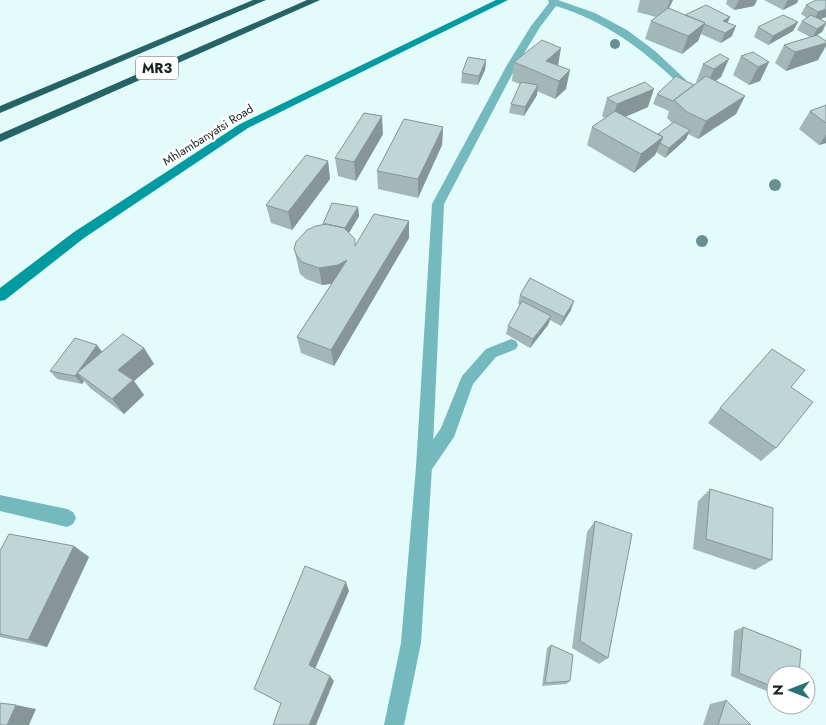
<svg xmlns="http://www.w3.org/2000/svg" width="826" height="725" font-family="Jost,sans-serif">
	<style>
		.lines { fill: none; stroke-linecap: round; stroke-linejoin: round }
		.service { fill: #73b9bd; fill-rule: evenodd }
		.minor { fill: #73b9bd; fill-rule: evenodd }
		.secondary { fill: #009aa1; fill-rule: evenodd }
		.motorway { fill: #256366; fill-rule: evenodd }
		.tree { fill: #688f91 }
		.wall { fill: #a4b7b8 }
		.shaded-wall { fill: #869596 }
		.building { fill: #bfd5d6; stroke: #869596 }
		.labels { text-anchor: middle; stroke-width: 4.5; stroke-linejoin: round; paint-order: stroke }
		.far-street-label { font-size: 12px; fill: #182020; stroke: #fff }
		.shield { fill: #fff; stroke: #5d6363; stroke-width: 1 }
		.shield-label { font-size: 14px; font-weight: bold; fill: #182020 }
	</style>
	<rect width="100%" height="100%" fill="#e4fbfc"/>
	<g class="lines">
		<path class="service" d="M511 339 516 341 518 345 516 349 496 357 473 384 454 437 430 472 424 475 418 472 416 467 418 462 441 428 462 376 486 349Z"/>
		<path class="minor" d="M548 0H558L595 13 627 30 655 51 686 80 685 82H677C641 48 605 21 556 6L540 27 517 65 444 204 432 467 421 643 404 725H384L401 643 416 467 432 204 507 65 531 26 549 3Z
			M0 495 67 509 73 512 76 518 73 524 67 527 0 511Z"/>
		<path class="secondary" d="M496 0H508L248 128 84 238 5 300 0 301V288L74 232 240 124Z"/>
		<path class="motorway" d="M253 0H266L0 113V106Z
			M307 0H320L0 142V134Z"/>
	</g>
	<g class="tree">
		<circle cx="615" cy="44" r="5"/>
		<circle cx="775" cy="185" r="6"/>
		<circle cx="702" cy="241" r="6"/>
	</g>
	<path class="wall" d="M640 0H673L669 8 685 15 730 17 727 23 732 36 721 43 701 34 698 41 682 54 645 39 651 21 656 17 637 12Z
		M727 0H757L754 6 734 10 726 4Z
		M764 0H798L797 3 783 10Z
		M826 0V17L820 19 826 22V24L822 32 817 35 818 60 786 71 775 63 784 45 810 37 797 30 802 21 807 18 801 14 806 5Z
		M798 22 793 31 768 45 754 37 758 27Z
		M720 54 721 77 716 81 745 96 736 114 698 139 688 134 686 139 665 158 656 152 655 155 634 173 587 145 592 127 605 118 602 116 607 98 648 107 625 117 658 134 672 123 667 118 669 111 653 104 657 94 694 85 697 83 696 82 703 64Z
		M741 56 769 62 760 81 749 85 733 75Z
		M486 60 485 70 478 85 461 83 462 73Z
		M514 62 558 65 566 89 555 99 537 91V95L524 116 509 113 511 104 520 84 512 81Z
		M826 105V143L819 145 799 129 810 111Z
		M443 127 442 145 418 198 378 189 377 171Z
		M383 134 356 181 338 176 335 158Z
		M328 161 330 179 292 230 271 223 266 205Z
		M358 207 359 216 349 233 355 246 409 221V238L334 366 301 353 297 337 332 284 322 285 306 279 300 274 294 249 323 224Z
		M520 295 571 310 561 326 550 320 548 325 530 348 506 334 508 326 520 305 518 304Z
		M144 348 154 364 134 381 144 395 124 414 90 388 84 381 82 384 57 379 50 371 102 352Z
		M791 387 776 448 761 461 708 423 720 408Z
		M710 489 772 560 755 570 693 549 698 501Z
		M595 521 608 658 599 664 572 648 587 532Z
		M74 546 89 557 47 647 0 637V551Z
		M743 627 776 675V695L731 676 734 631Z
		M551 645 570 681 566 684 542 686 547 648Z
		M726 700 751 725H703L710 704Z"/>
	<path class="shaded-wall" d="M670 0H673L664 18Z
		M739 0H757L754 6 734 10Z
		M789 0H798L797 3 783 10 787 1Z
		M826 9V17L813 22 818 12Z
		M730 17 726 26 723 21Z
		M798 22 793 31 768 45 773 36Z
		M705 23 698 41 682 54 688 36Z
		M826 23 822 32 812 38 817 29Z
		M736 26 732 36 721 43 725 33Z
		M826 43V46L818 60 786 71 795 52Z
		M561 48 558 66 546 61Z
		M729 59 721 77 706 87 714 69Z
		M486 60 485 70 478 85 479 76Z
		M769 62 760 81 749 85 758 67Z
		M570 70 566 89 555 99 559 81Z
		M538 85 537 95 524 116 525 107Z
		M654 89 648 107 611 123 617 104Z
		M745 96 736 114 698 139 706 121Z
		M382 116 383 134 356 181 354 162Z
		M443 127 442 145 418 198V179Z
		M690 130 686 139 665 158 669 148Z
		M826 135V143L819 145Z
		M663 137 655 155 634 173 641 154Z
		M328 161 330 179 292 230 288 212Z
		M358 207 359 216 342 244 341 234Z
		M409 221V238L334 366 331 350Z
		M347 260 341 282 322 285 319 268Z
		M574 301 571 310 561 326 564 317Z
		M551 316 548 325 530 348 533 339Z
		M97 345 103 353 77 373Z
		M144 348 154 364 134 381 144 395 124 414 112 399 118 370Z
		M77 373 84 381 82 384 75 376Z
		M74 546 89 557 47 647 28 640Z
		M346 582 349 591 314 671 309 665Z
		M330 676 334 681 316 725H309Z
		M16 705 36 709 29 725H7Z"/>
	<path class="building" d="M816 0H826V9L818 12 806 5Z
		M706 5 730 17 723 21 736 26 725 33 704 24 705 23 685 15Z
		M668 8 705 23 688 36 651 21Z
		M783 15 798 22 773 36 758 27Z
		M811 15 826 22V23L817 29 802 21Z
		M817 35 826 41V43L795 52 784 45Z
		M542 40 561 48 546 61 570 70 559 81 514 62Z
		M753 52 769 62 758 67 741 56Z
		M720 54 729 59 714 69 703 64Z
		M468 57 486 60 479 76 462 73Z
		M676 76 694 85 674 100 673 101 657 94Z
		M706 76 745 96 706 121 687 112 674 100Z
		M521 82 538 85 525 107 511 104Z
		M645 82 654 89 617 104 607 98Z
		M826 105V123L810 111Z
		M615 111 663 137 641 154 592 127Z
		M364 113 382 116 354 162 335 158Z
		M404 119 443 127 418 179 377 171Z
		M674 122 690 130 669 148 660 143 663 137 658 134Z
		M306 155 328 161 288 212 266 205Z
		M332 203 358 207 345 228 326 224H323Z
		M374 214 409 221 331 350 297 337 347 260 338 265 319 268 302 262 297 256 294 249 296 242 307 230 316 226 326 224 344 228 355 239V246Z
		M530 278 574 301 564 317 520 295Z
		M522 301 551 316 533 339 508 326Z
		M123 334 144 348 118 370 133 380 112 399 77 373Z
		M75 338 97 345 75 376 50 371Z
		M772 349 805 370 791 387 813 402 776 448 720 408Z
		M710 489 773 508 772 560 706 539Z
		M595 521 632 534 608 658 580 641Z
		M9 534 74 546 28 640 0 634V551Z
		M305 566 346 582 309 665 330 676 309 725H273L281 703 254 689Z
		M743 627 801 650 799 675H776V688L739 673Z
		M551 645 573 655 570 681 545 683Z
		M726 700 751 725H718Z
		M0 703 16 705 7 725H0Z"/>
	<g class="labels">
		<g class="far-street-label">
			<text transform="translate(208 135) rotate(-32)" y="4">Mhlambanyatsi Road</text>
		</g>
		<rect class="shield" x="136" y="56.5" width="42" height="23" rx="4"/>
		<g class="shield-label">
			<text x="157" y="73">MR3</text>
		</g>
	</g>
	<g transform="translate(791 690) rotate(270)"><circle r="24" fill="#ffffff" stroke="#a3a6a6"/>
	<path d="M0-4L9 19L0 12L-9 19Z" fill="#297378"/>
	<text y="-8" font-size="14" font-weight="bold" text-anchor="middle" fill="#182020">N</text>
	</g>
</svg>
